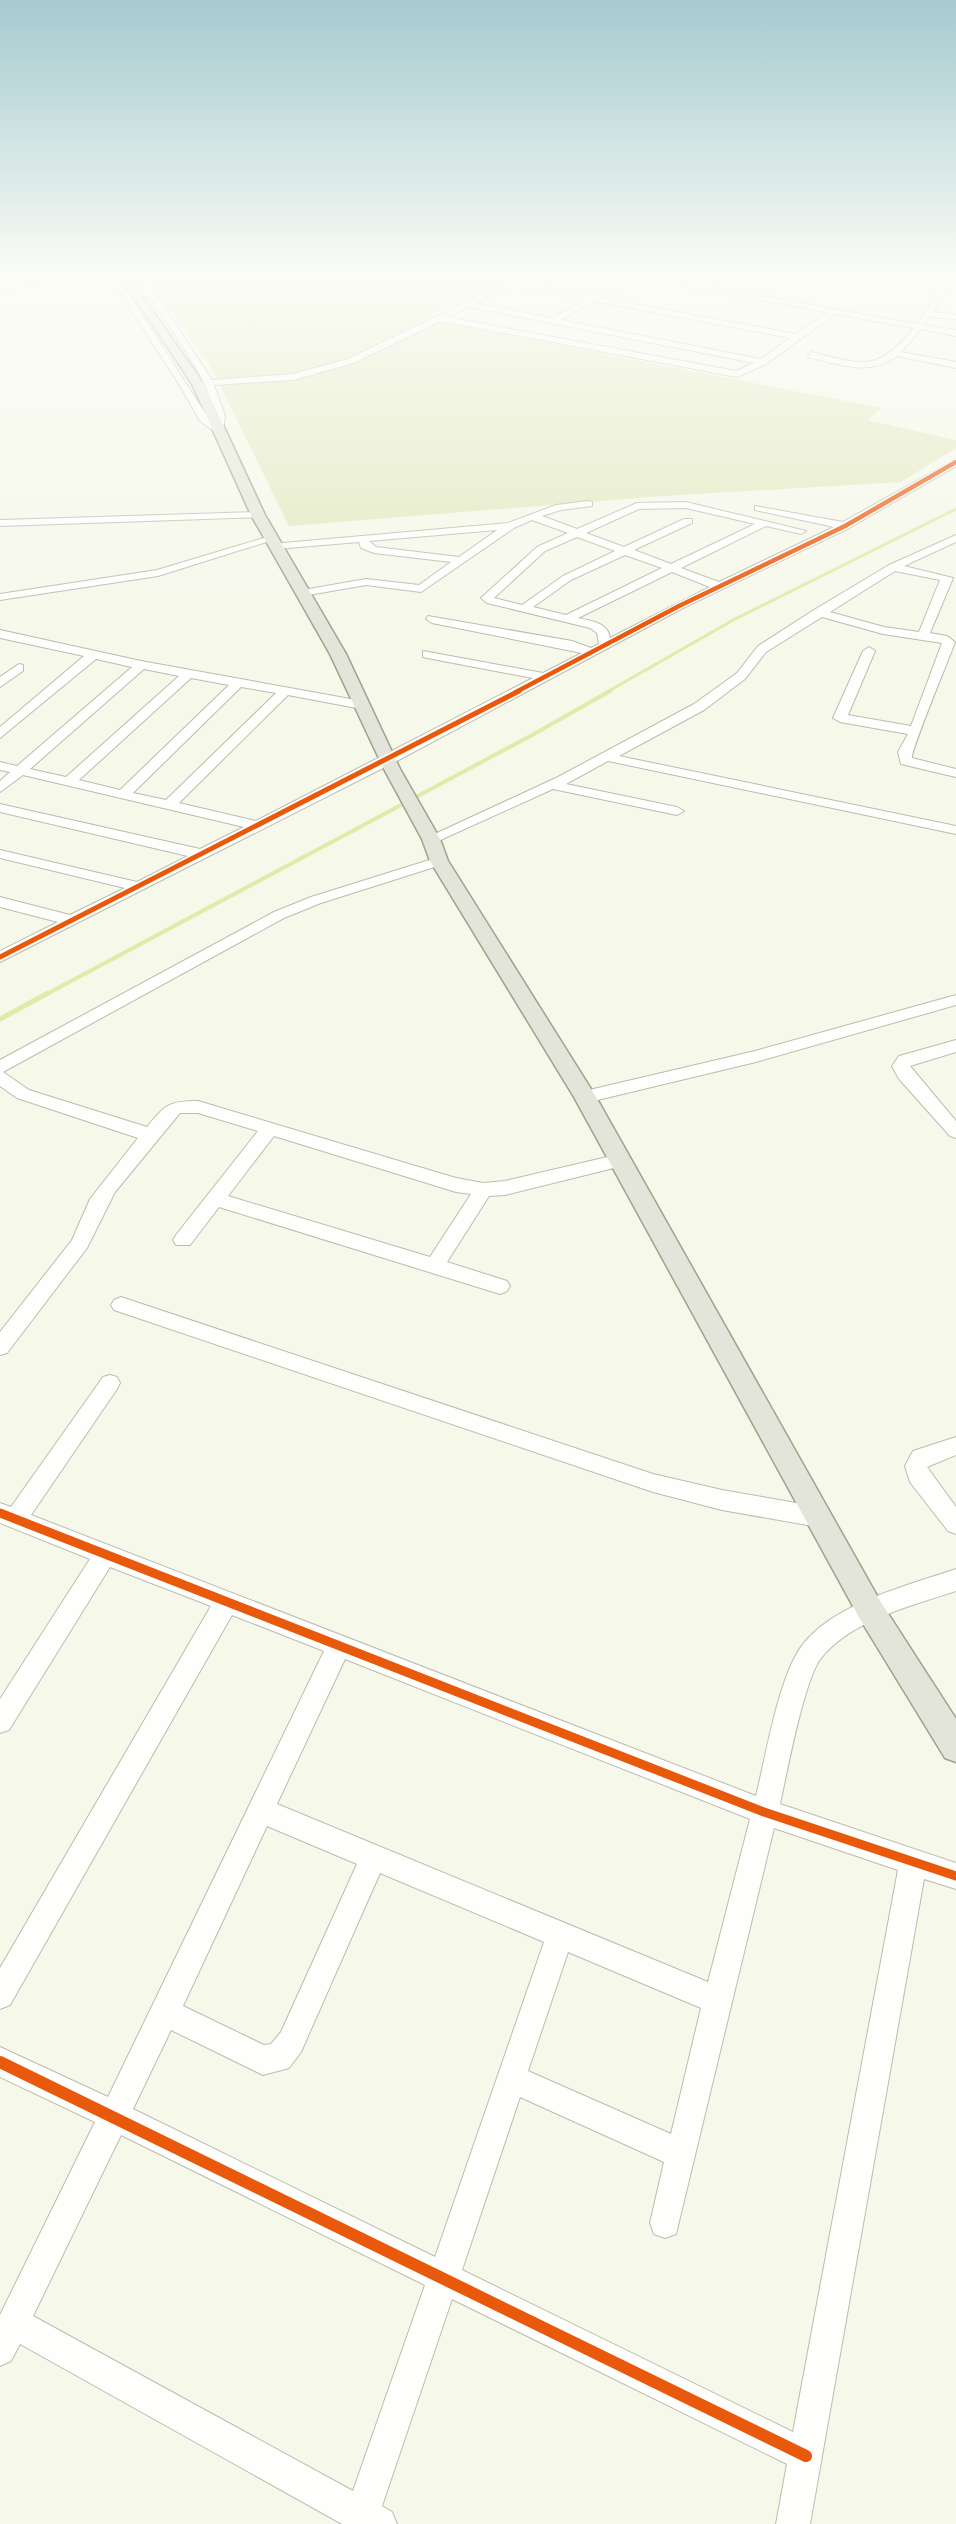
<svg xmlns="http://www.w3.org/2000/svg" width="956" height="2524" font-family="'Public Sans',sans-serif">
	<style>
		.green { fill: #e2e9c0 }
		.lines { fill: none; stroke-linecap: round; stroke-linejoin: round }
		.stream-far2 { stroke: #e0ebaa; stroke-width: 3 }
		.stream-far1 { stroke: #e0ebaa; stroke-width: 4 }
		.stream { stroke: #e0ebaa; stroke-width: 5 }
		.minor-casing { stroke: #bbbcb1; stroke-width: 2 }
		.major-casing { stroke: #a0a28c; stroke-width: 3 }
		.minor { fill: #fefefc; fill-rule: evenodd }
		.major { fill: #e3e5da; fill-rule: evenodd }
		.rail { stroke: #bcbcba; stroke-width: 2; stroke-dasharray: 1.5 3; stroke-linecap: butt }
		.cycleway-far3-casing { stroke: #fff; stroke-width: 7 }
		.cycleway-far2-casing { stroke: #fff; stroke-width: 8 }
		.cycleway-far1-casing { stroke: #fff; stroke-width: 13 }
		.cycleway-casing { stroke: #fff; stroke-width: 16 }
		.cycleway-far3 { stroke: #e8590c; stroke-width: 4.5 }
		.cycleway-far2 { stroke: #e8590c; stroke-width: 5 }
		.cycleway-far1 { stroke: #e8590c; stroke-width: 9 }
		.cycleway { stroke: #e8590c; stroke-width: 12 }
	</style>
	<rect width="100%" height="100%" fill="#f6f8ea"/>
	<path class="green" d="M156 273H517L423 319 882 408 867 420 956 440V448L901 482 663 496 289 526 211 367 144 274Z"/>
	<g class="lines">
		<path class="stream-far2" d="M607 692 735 619 956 509"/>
		<path class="stream-far1" d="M45 995 534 734 610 691"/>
		<path class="stream" d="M0 1019 48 993"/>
		<g class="minor-casing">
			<path id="minor" d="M97 273H115L209 419 214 424C220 385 153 309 134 273H142L212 380 293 374 348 359 527 273H536L519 282 592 296 627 277 615 273H636L758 295 777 273H785L765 297 917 324 934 298 945 274 952 273 949 284 933 312 956 315V319L930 317 924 325 956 330V336L921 329 901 352 956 362V368L897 356C870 377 838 364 808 357L811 352C865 365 876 373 914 328L835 314 766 364 737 377 440 321 354 363 293 380 214 385 225 416 223 431 218 434 200 421 179 384 109 276 0 290V286ZM636 278 827 312 796 334 601 298ZM512 286 586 300 552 318 476 303ZM594 301 790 338 761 359 561 320ZM469 307 754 363 736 371 447 317Z
				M956 459V466L849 528 683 608 393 763 0 962V951L58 922 0 907V897L70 915 125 888 0 858V850L137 882 188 856 0 812V804L200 849 244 827 23 775 0 792V781L10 772 0 770V762L17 766 132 667 96 659 0 738V727L84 656 0 638V630L141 661 367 702 368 705 362 709 288 695 179 803 256 821 533 678 427 658 423 657V651L543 673 582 653 432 623 426 619 428 616 572 641 591 648 599 644 597 633 590 628 487 603 481 598 537 547 568 533 532 520 514 528 421 592 366 585 303 596 297 593 303 590 366 579 419 585 451 562 374 553 361 548 359 542 276 549 271 546 272 544 508 523 556 505 588 501 592 502V506L561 510 542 516 577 529 637 503 686 502 806 531 801 534 766 526 681 568 719 582 834 527 755 510V506L843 522ZM686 508 755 524 671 564 634 550 692 523V519H684L624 547 586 533 639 509ZM497 530 459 557 376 547 369 541ZM577 537 615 551 563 576 522 605 494 598 545 551ZM625 555 662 568 566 615 533 607 571 580ZM672 572 710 587 610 638C608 622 591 621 578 618ZM144 669 179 676 66 777 30 769ZM191 678 229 685 120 790 79 780ZM241 687 276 693 166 800 133 793Z
				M258 512 263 515 262 517 0 526V520Z
				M956 535V542L904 566 953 578 930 633 947 636 955 642C949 659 911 750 912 758L956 769V777L901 764 898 752 908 734 840 722 833 718 863 651 869 647 875 651 848 715 911 726 942 643 883 634 822 617 766 652 745 679 704 710 619 756 956 826V834L608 761 566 784 677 807 684 811 677 815 553 789 436 842 431 843 424 839 558 777 694 704 737 673 758 646 814 610 889 565ZM895 571 940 580 919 632 884 627 830 612Z
				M267 537 276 539 158 576 0 600V594L157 570Z
				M19 664 23 665V671L0 687V677Z
				M439 857 446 861 444 864 321 903 284 918 3 1072 29 1090 147 1127C165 1105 168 1101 198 1101L456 1178 483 1183 505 1181 620 1154 626 1155 629 1160 626 1165 505 1195 489 1196 447 1262 507 1281 510 1286 507 1291 500 1294 219 1207 190 1245H176L173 1240 176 1235 258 1131 198 1113H180L115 1192 87 1248 7 1353 0 1355V1332L72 1240 90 1199 138 1138 17 1098 0 1086V1060L274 912 311 897ZM274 1136 456 1192 471 1194 430 1257 228 1196Z
				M956 995V1005L756 1062 585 1103 576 1097 585 1091 755 1051Z
				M956 1040V1052L910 1066 956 1121V1138L950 1136 899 1079 892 1066 899 1056Z
				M121 1297 653 1474 722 1490 819 1507 827 1510 830 1517 827 1524 819 1527 722 1510 653 1492 114 1310 111 1305 114 1300Z
				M110 1375 117 1377 120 1383 117 1389 31 1515 756 1796C766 1756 779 1673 804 1643 836 1603 909 1585 956 1569V1591C911 1606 852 1620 821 1658 804 1680 787 1772 780 1804L956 1863V1889L924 1879 810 2524H776L787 2464 452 2299 382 2506 392 2512 397 2524H342L20 2344 11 2361 0 2366V2315L95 2122 0 2077V2047L108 2097 324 1651 232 1615 10 2005 0 2009V1968L211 1606 110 1567 9 1730 0 1733V1699L90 1559 0 1523V1503L11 1507 103 1377ZM345 1659 750 1819 708 1982 277 1804ZM267 1826 357 1864 281 2032 271 2044 264 2045 183 2006ZM774 1828 898 1870 793 2432 462 2270 520 2097 664 2162 650 2223 654 2234 665 2238 676 2234ZM380 1873 544 1942 435 2257 133 2109 171 2030 263 2075 289 2068 301 2052ZM568 1952 701 2008 671 2134 528 2071ZM121 2135 425 2285 353 2491 33 2316Z
				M956 1437V1455L927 1467 956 1507V1534L948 1531 910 1482 905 1466 913 1451Z"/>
		</g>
		<g class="major-casing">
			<path id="major" d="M118 273H126L204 384 265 515 346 654 400 769 440 839 448 861 596 1097 880 1601 956 1719V1762L945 1758 860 1619 574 1097 430 861 422 839 384 769 330 654 251 515 192 384Z"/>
		</g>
		<use href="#minor" class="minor"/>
		<use href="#major" class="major"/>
		<path class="rail" d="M0 280 57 273"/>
		<g class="cycleway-far3-casing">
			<path id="cycleway-far3" d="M516 692 679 606 845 526 956 462"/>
		</g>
		<g class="cycleway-far2-casing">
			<path id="cycleway-far2" d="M0 957 519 691"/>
		</g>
		<g class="cycleway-far1-casing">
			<path id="cycleway-far1" d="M0 1513 764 1812 956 1876"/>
		</g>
		<g class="cycleway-casing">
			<path id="cycleway" d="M0 2062 806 2456"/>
		</g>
		<use href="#cycleway-far3" class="cycleway-far3"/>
		<use href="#cycleway-far2" class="cycleway-far2"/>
		<use href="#cycleway-far1" class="cycleway-far1"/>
		<use href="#cycleway" class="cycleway"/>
	</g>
	<linearGradient id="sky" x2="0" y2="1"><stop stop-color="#a5cacf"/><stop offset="0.44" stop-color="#fbfcf6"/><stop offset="1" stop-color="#fbfcf6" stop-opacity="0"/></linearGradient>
	<rect width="956" height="626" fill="url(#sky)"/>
</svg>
